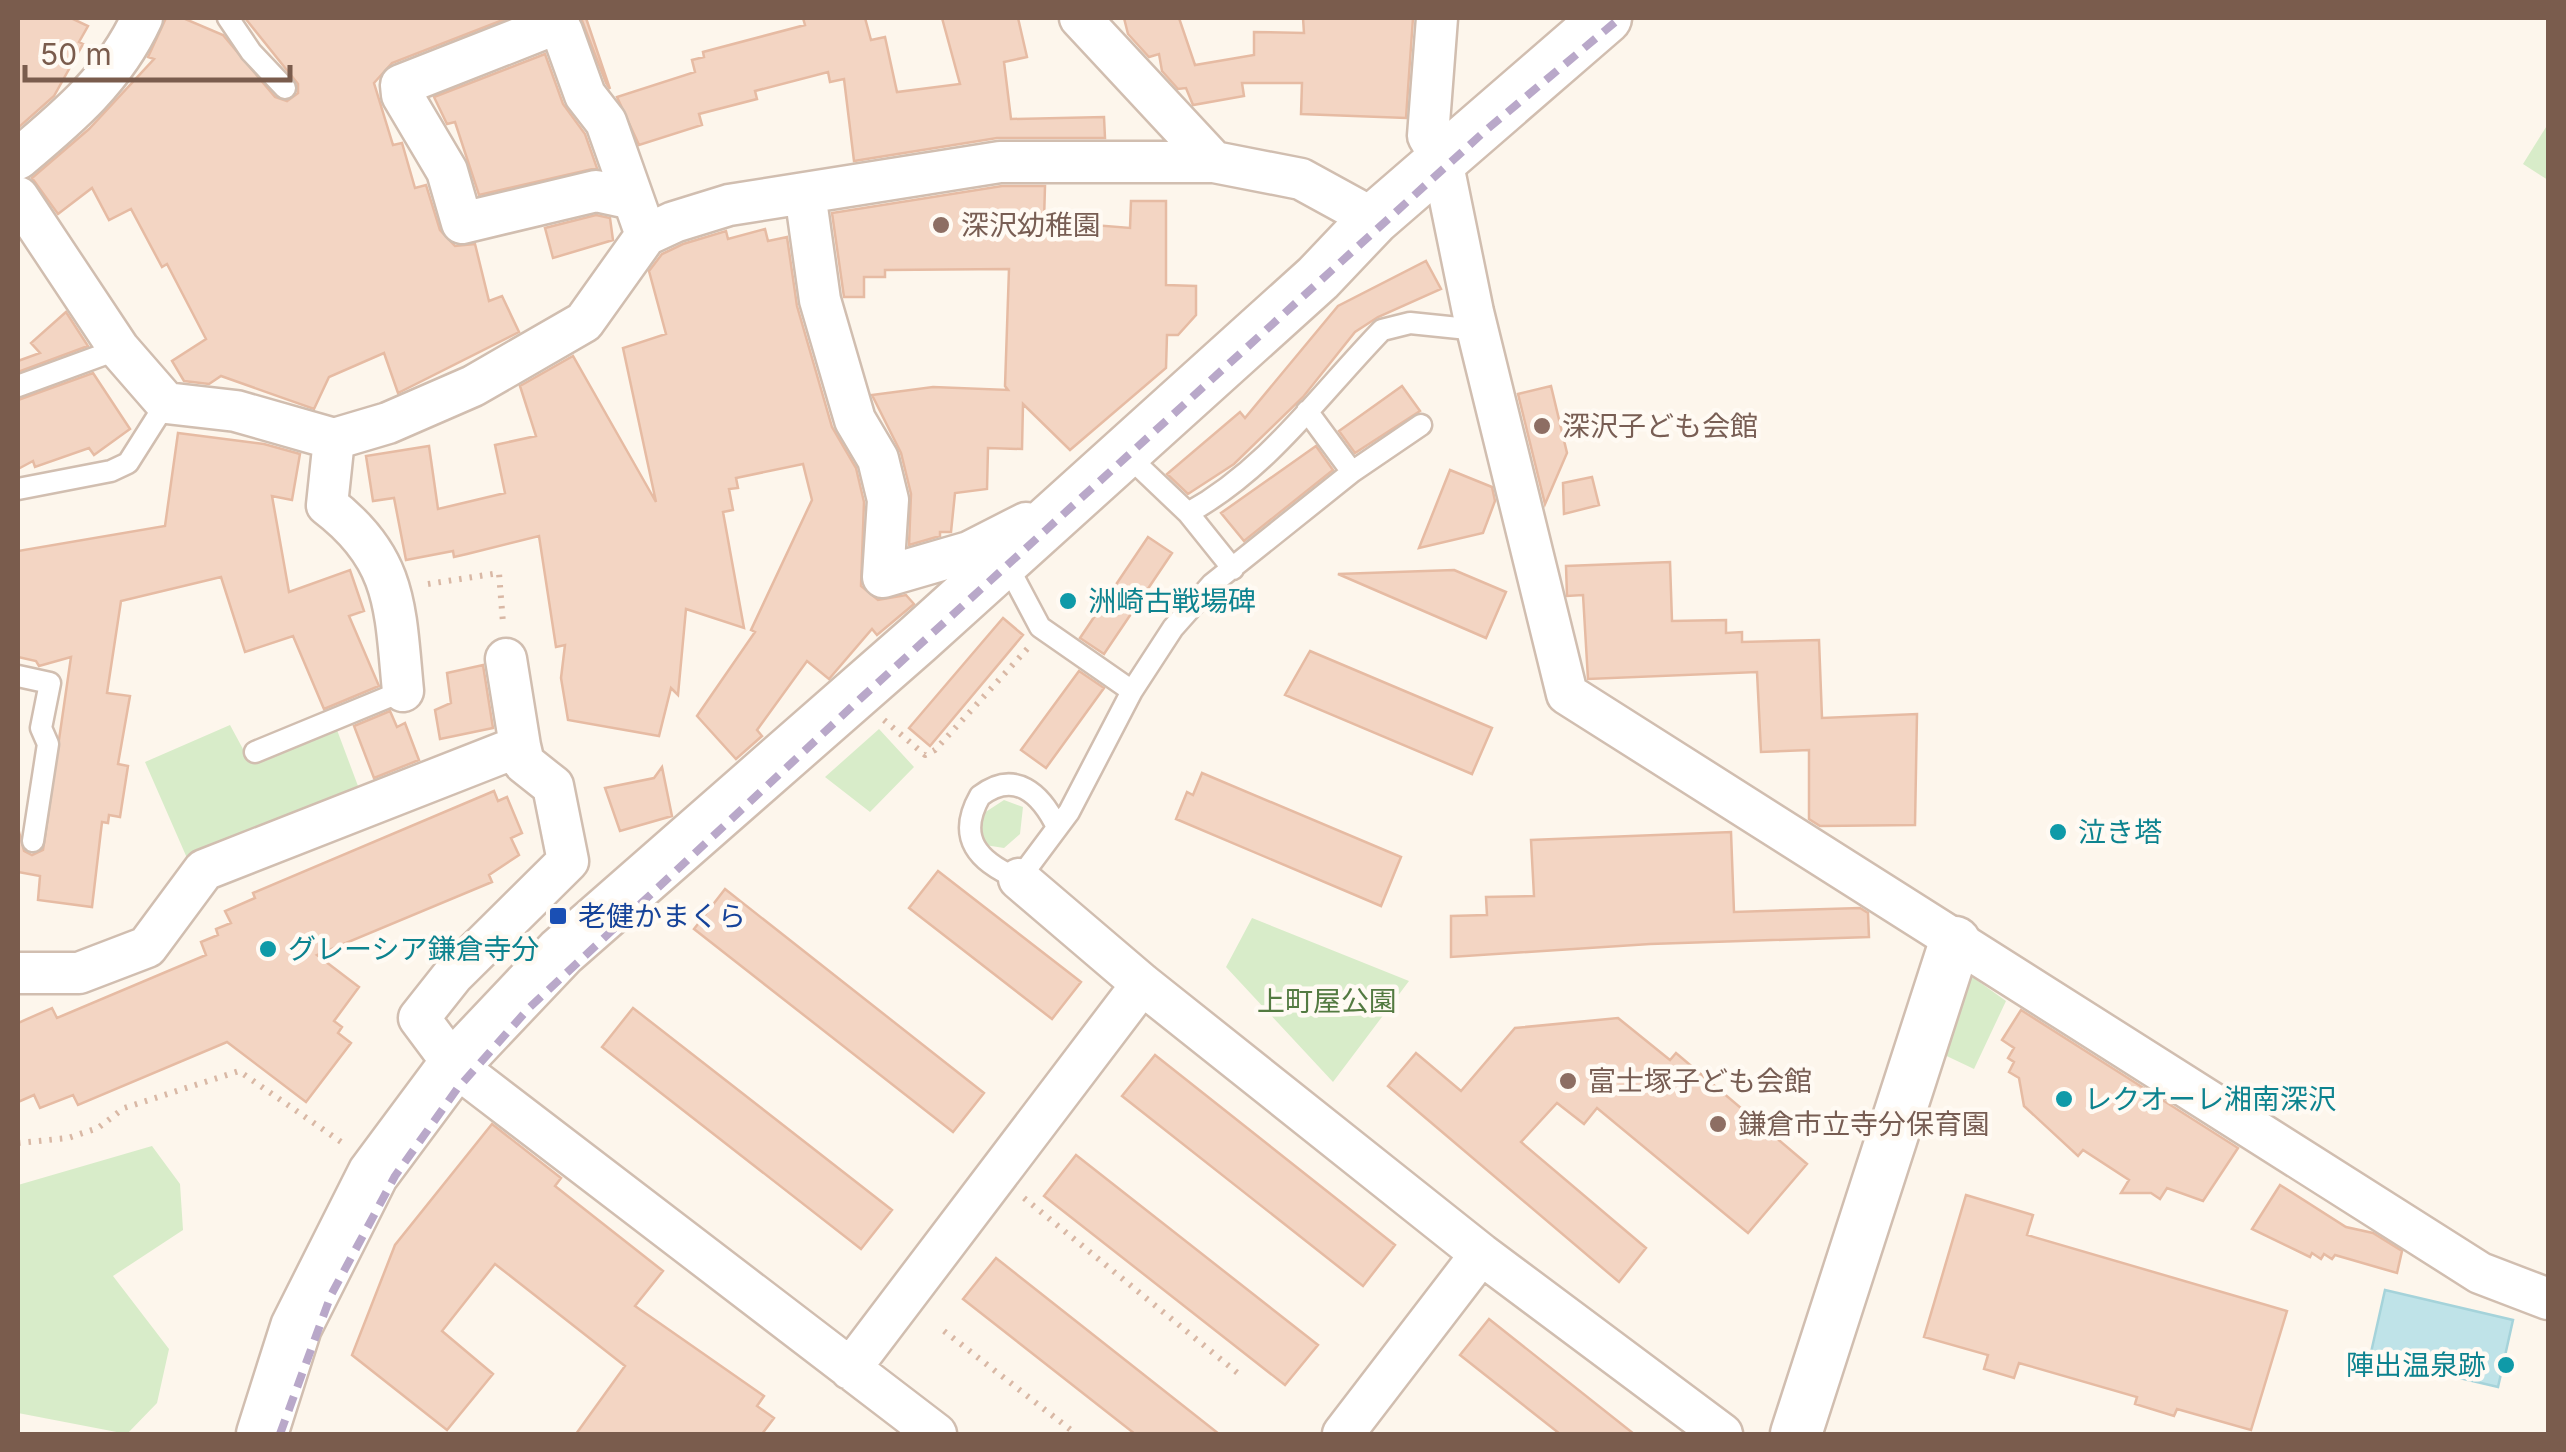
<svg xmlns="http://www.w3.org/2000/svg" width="2566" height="1452" font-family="Inter,'Noto Sans JP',sans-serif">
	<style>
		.green { fill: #d8ecc9 }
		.water { fill: #bfe3e8; stroke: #a5d3da; stroke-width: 2.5 }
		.building { fill: #f3d5c3; stroke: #e6bba3; stroke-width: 2.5 }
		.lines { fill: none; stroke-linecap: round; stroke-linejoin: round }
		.service-casing { stroke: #d1beb0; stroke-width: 25 }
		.minor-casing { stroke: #d1beb0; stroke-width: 45 }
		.tertiary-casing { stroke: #d1beb0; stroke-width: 55 }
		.path { stroke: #d9b8a5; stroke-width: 6; stroke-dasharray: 2.5 8; stroke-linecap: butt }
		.service { stroke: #fff; stroke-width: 20 }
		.minor { stroke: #fff; stroke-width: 40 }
		.tertiary { stroke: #fff; stroke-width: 50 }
		.rail { stroke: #b9a8c9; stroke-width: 8; stroke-dasharray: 15 10; stroke-linecap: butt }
		.education-dot { fill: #8d6e63; stroke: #fffaf3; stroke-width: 4 }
		.culture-dot { fill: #0f9aa8; stroke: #fffaf3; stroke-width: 4 }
		.transit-dot { fill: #1a4fb4; stroke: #fffaf3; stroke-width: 4 }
		.labels { text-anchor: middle; stroke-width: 9; stroke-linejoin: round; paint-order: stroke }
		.education-label { font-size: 28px; fill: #785e54; stroke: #fffaf3; text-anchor: start }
		.culture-label { font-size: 28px; fill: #0d838f; stroke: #fffaf3; text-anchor: start }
		.transit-label { font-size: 28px; fill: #164399; stroke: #fffaf3; text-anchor: start }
		.park-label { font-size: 28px; fill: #537a41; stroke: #fffaf3 }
	</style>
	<rect width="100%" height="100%" fill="#fdf6ec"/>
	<path class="green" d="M2548 124V180L2523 164Z
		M230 725 250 762 337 730 358 786 187 858 145 762Z
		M879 729 914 767 870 812 825 777Z
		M1004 800 1023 807 1020 834 1004 848 985 845 980 825 984 813Z
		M1252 918 1409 981 1333 1082 1226 967Z
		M1960 968 2006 1001 1974 1069 1934 1050Z
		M152 1146 180 1184 183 1230 113 1276 169 1349 157 1403 127 1434 18 1413V1185Z"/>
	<path class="water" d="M2385 1290 2513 1320 2498 1387 2370 1357Z"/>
	<path class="building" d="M18 18H71L88 26 79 42 83 44 54 96 18 128Z
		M166 18H183L223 35 275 97 287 101 298 93V84L245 18H508L392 63 374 83 393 145 402 143 415 188 426 185 440 230 455 246 475 244 489 301 502 296 519 332 398 393 384 353 329 377 314 409 221 376 209 384 184 381 172 361 206 339 167 264 162 267 131 209 109 220 92 188 58 214 32 178 89 129 154 59 148 57Z
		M581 18H586L610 89 606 83Z
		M803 18H865L871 40 885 37 897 92 960 84 942 18H1018L1027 57 1004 62 1011 119 1104 117 1105 138H997L854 161 844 79 830 82 828 72 755 91 757 99 699 114 702 125 639 145 617 97 695 72 692 60 704 57 703 52 805 25Z
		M1124 18H1179L1195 65 1254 55V32L1304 33 1303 18H1413L1406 118 1301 114 1302 83H1242L1244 96 1193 105 1186 88 1178 89 1162 71 1159 54 1149 57 1128 34Z
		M545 54 563 104 585 134 597 168 479 195 455 122 447 124 434 97Z
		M1002 186H1045L1044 221 1130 228 1131 201H1166V285L1196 286V315L1178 335H1167L1166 368 1070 450 1023 404 1022 449 988 448 987 489 955 493 951 532H940V536L909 545 911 494 901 453 872 395 933 387 1008 390 1005 386 1009 269 885 270V277H864V297H844L832 213Z
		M596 215 610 218 613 240 553 258 545 228Z
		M765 229 768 241 787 237 797 306 832 427 856 468 864 502 861 586 878 600 906 595 914 604 877 635 872 629 829 679 807 661 757 730 762 736 736 759 697 716 755 632 751 630 812 500 803 464 736 478 738 488 729 489 733 510 723 512 744 628 686 609 678 695 671 688 659 736 568 720 561 678 565 645 556 647 539 536 467 554 454 557 453 551 406 560 394 498 373 501 366 456 429 446 438 509 505 493 495 445 536 436 520 386 573 356 656 502 623 348 666 334 649 271 662 254 683 244 726 231 728 239Z
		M1426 261 1441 289 1378 317 1355 332 1303 397 1234 464 1188 494 1167 474 1240 412 1245 418 1338 306Z
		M66 312 88 346 18 372V361L40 353 31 343Z
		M93 373 130 429 94 455 89 448 35 467 33 461 18 469V400Z
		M1402 386 1420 411 1355 453 1339 431Z
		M1551 386 1567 453 1545 504 1518 394Z
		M178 433 264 444 300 454 292 500 272 496 289 592 350 570 364 611 349 616 379 686 324 709 293 636 245 652 221 577 121 601 107 693 130 696 118 764 128 766 120 817 109 815 108 823 102 822 92 907 38 900 40 876 18 872V828L24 851 32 855 43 850 71 657 39 666 36 661 18 657V551L165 526Z
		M1316 446 1333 470 1244 541 1221 513Z
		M1450 470 1492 487 1495 501 1483 533 1419 548Z
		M1592 477 1599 505 1564 514 1563 483Z
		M1148 537 1172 553 1104 654 1080 638Z
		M1670 562 1672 621 1726 620V633L1742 632V642L1819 640 1822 718 1917 714 1915 825 1820 826 1809 819V750L1761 752 1757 672 1588 679 1583 595 1567 596 1566 566Z
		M1454 570 1506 592 1486 638 1338 574Z
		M1003 618 1023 635 930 746 909 728Z
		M1310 651 1492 728 1472 774 1285 695Z
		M483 665 493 728 440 739 435 710 451 703 447 673Z
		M1079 671 1104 688 1046 768 1021 750Z
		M390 711 397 727 405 723 419 760 374 778 354 726Z
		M662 767 672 816 620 831 605 788 654 778Z
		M1202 773 1401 857 1381 906 1176 819 1187 792 1193 795Z
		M494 791 498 801 507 797 522 833 511 838 519 855 489 875 492 882 317 955 359 987 334 1021 342 1027 338 1033 351 1043 306 1102 227 1042 78 1105 73 1095 40 1108 34 1095 18 1102V1023L52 1008 57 1018 206 955 201 942 218 935 216 929 231 923 225 911 255 898 253 893Z
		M1731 832 1734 912 1860 908 1868 913 1869 937 1650 944 1451 957V916L1487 915 1486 897 1534 896 1531 840Z
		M938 871 1081 982 1052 1019 909 908Z
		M725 889 984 1093 953 1132 694 929Z
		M633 1008 892 1210 861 1249 602 1047Z
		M2021 1010 2238 1148 2203 1201 2167 1188 2160 1199 2151 1193H2121L2129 1180 2083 1150 2078 1156 2024 1106 2019 1078 2009 1072 2014 1062 2008 1058 2014 1048 2002 1040Z
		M1618 1018 1670 1060 1676 1053 1807 1164 1748 1233 1597 1108 1584 1124 1557 1103 1521 1142 1646 1248 1619 1282 1388 1086 1416 1053 1461 1091 1515 1028Z
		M1155 1055 1395 1245 1363 1286 1122 1096Z
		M492 1124 561 1178 555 1186 663 1271 635 1306 764 1396 757 1406 774 1418 762 1434H576L625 1366 495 1264 442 1331 493 1374 447 1430 352 1355 395 1245Z
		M1076 1155 1318 1345 1285 1385 1044 1196Z
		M2280 1185 2346 1227 2373 1233 2402 1251 2397 1273 2335 1255 2332 1259 2324 1254 2321 1259 2312 1253 2310 1257 2252 1229Z
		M1966 1195 2033 1215 2027 1235 2287 1311 2251 1430 2177 1409 2174 1416 2135 1404 2137 1397 2019 1363 2014 1378 1984 1369 1988 1355 1924 1337Z
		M996 1258 1219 1434H1135L963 1299Z
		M1489 1319 1634 1434H1560L1460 1355Z"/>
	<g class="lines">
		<g class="service-casing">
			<path id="service" d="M228 18 251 52 285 88
				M18 386 119 349
				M1307 411 1352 472
				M1125 453 1188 513 1233 569
				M18 489 111 471 128 463 166 403
				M1188 513C1268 469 1319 395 1382 330L1410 323 1478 330
				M1005 561 1040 627 1132 691
				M18 676 50 683 41 728 48 744 33 841
				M255 752 403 691
				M1057 827C1041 794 1015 769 980 796 956 838 978 862 1019 879L1069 812 1132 691 1173 628 1212 584 1352 472 1421 425"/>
		</g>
		<g class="minor-casing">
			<path id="minor" d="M1080 18 1214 162
				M1437 18 1428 136 1442 160 1473 312 1567 694 2480 1273 2548 1299
				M18 159C68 117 114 79 142 18
				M805 193 820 300 855 420 878 459 888 500 883 577 969 552 1026 523 1035 526
				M18 197 119 349 166 403 236 411 334 439 388 423 473 386 584 322 646 235 674 222 729 205 1000 162H1214L1301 179 1374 219
				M633 199 596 191 462 223 447 171 402 95 401 85 551 26 562 31 585 95 606 122 646 235
				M334 439 327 505C398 559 395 609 403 691
				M506 659 520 746
				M1019 879 1142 984 1481 1254 1722 1434
				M18 973H79L147 947 204 870 520 746 524 763 553 786 568 861 453 975 419 1018 454 1065 936 1434
				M850 1369 1142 984
				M1343 1434 1481 1254"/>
		</g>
		<g class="tertiary-casing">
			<path id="tertiary" d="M262 1434 296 1327 373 1174 454 1065 561 952 917 640 1318 278 1374 219 1606 18
				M1796 1434 1955 942"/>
		</g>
		<path class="path" d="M428 584 499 573 503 623
			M884 720 925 755 935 750 1028 648
			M18 1143 68 1138 98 1128 124 1108 239 1071 344 1144
			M1024 1198 1240 1375
			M944 1331 1076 1434"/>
		<use href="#service" class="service"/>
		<use href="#minor" class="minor"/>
		<use href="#tertiary" class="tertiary"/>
		<path class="rail" d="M280 1434 331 1295 395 1176 457 1089 529 1008 860 699 1485 131 1620 18"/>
	</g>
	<g class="education-dot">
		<circle cx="941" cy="225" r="10"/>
		<circle cx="1542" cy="426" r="10"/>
		<circle cx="1568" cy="1081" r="10"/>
		<circle cx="1718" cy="1124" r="10"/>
	</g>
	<g class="culture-dot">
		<circle cx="1068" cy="601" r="10"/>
		<circle cx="2058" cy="832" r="10"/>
		<circle cx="268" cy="949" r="10"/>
		<circle cx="2064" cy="1099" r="10"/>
		<circle cx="2506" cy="1365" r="10"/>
	</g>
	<rect class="transit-dot" x="548" y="906" width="20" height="20" rx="5"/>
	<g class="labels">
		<g class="education-label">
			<text x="961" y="235">深沢幼稚園</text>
			<text x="1562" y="436">深沢子ども会館</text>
			<text x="1588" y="1091">富士塚子ども会館</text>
			<text x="1738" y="1134">鎌倉市立寺分保育園</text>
		</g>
		<g class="culture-label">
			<text x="1088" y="611">洲崎古戦場碑</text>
			<text x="2078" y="842">泣き塔</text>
			<text x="288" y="959">グレーシア鎌倉寺分</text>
			<text x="2084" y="1109">レクオーレ湘南深沢</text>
			<text x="2486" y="1375" text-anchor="end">陣出温泉跡</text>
		</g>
		<g class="transit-label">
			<text x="578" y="926">老健かまくら</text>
		</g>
		<g class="park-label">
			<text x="1327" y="1011">上町屋公園</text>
		</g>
	</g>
	<rect width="2566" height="1452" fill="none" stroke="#7a5c4d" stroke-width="40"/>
	<path d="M25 65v15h265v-15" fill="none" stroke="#7a5c4d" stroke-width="5"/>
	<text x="40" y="65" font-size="30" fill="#7a5c4d" stroke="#fffaf3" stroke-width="8" paint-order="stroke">50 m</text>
</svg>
